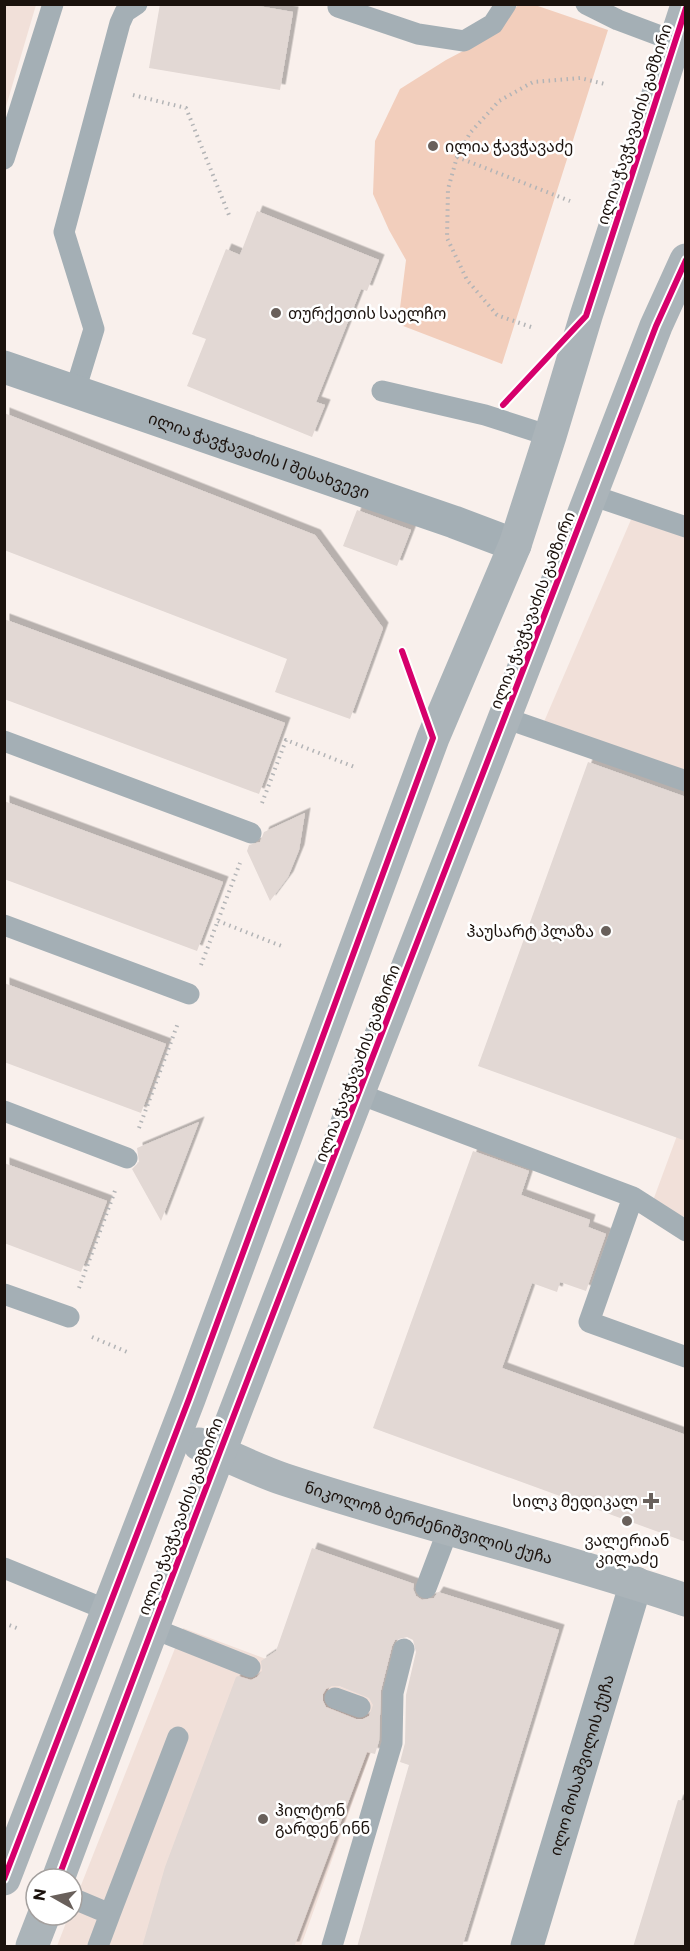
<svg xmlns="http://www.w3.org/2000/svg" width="690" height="1951" font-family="Commissioner,'Noto Sans Georgian',sans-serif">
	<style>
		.built { fill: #f1e0d9 }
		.green { fill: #f2cebc }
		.building { fill: #e2d8d4; fill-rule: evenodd; filter: url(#shadow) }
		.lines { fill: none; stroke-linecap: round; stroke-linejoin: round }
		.path { stroke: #b3b4b6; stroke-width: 4; stroke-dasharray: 1.5 4.5; stroke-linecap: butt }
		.lane { stroke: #a4afb5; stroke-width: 21 }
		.street { stroke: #a4afb5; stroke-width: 33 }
		.secondary { stroke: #abb4b9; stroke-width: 33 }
		.cycleway-casing { stroke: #fff; stroke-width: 10 }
		.cycleway { stroke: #d6006c; stroke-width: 6 }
		.poi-dot { fill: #69605b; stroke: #fff; stroke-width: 2 }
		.labels { text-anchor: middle; stroke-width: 5; stroke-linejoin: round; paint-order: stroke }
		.street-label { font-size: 16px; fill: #1b120d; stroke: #fff }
		.poi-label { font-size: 16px; fill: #1b120d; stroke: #fff; text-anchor: start }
	</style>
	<defs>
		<filter id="shadow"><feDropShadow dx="5.5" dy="-5.5" stdDeviation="0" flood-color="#0004"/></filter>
	</defs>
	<rect width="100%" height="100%" fill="#f9f0ec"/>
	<path class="built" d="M5 4 36 5 5 110 4 5Z
		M636 508 685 526V780L540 731Z
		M685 1114V1217L651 1206Z
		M183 1628 379 1701V1729L301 1946H57L69 1915H72V1908Z"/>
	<path class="green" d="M518 5H535L608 30 502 364 398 324 406 260 389 230 373 194 375 141 400 89 446 60 486 39Z"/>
	<path class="building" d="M160 4H247L293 12 280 90 149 68Z
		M257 211 379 260 367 291 361 289 316 402 325 405 312 437 187 386 206 339 192 334 226 249 240 255Z
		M4 413 315 535 383 628 350 719 275 692 287 659 4 550Z
		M357 510 411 530 397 566 343 546Z
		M4 619 285 723 259 794 4 699Z
		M588 762 686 797V1141L478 1066Z
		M4 801 223 882 197 951 4 879Z
		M305 813 299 850 288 877 270 901 247 851 249 845 260 842 264 832Z
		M4 983 166 1044 141 1113 4 1062Z
		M199 1122 161 1221 132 1169 139 1162 137 1148Z
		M473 1151 529 1171 521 1195 590 1220 588 1227 606 1234 586 1291 560 1282 557 1292 532 1283 502 1368 686 1435V1542L373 1428Z
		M4 1163 107 1201 81 1272 4 1243Z
		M312 1548 414 1584 413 1589 416 1596 422 1600 434 1598 438 1592 559 1630 462 1947H357L409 1765 400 1762 405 1743 406 1695 416 1652 413 1640 407 1637 395 1640 392 1646 381 1690 379 1741 375 1754 367 1752 294 1947H142L165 1867 236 1677 238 1676 251 1680 257 1677 262 1671 261 1661 276 1651ZM332 1686H339L369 1698 373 1705 369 1716 363 1719H356L326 1707 323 1701V1694L326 1689Z
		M678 1800 686 1801V1947H633Z"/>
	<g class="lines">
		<path class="path" d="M133 95 186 108 229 215
			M457 157 570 201
			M531 327 497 315 467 280 447 238 448 189 457 157 470 133 499 101 533 82 580 78 605 84
			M262 803 286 740 357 768
			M218 921 284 947
			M201 965 240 863
			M139 1128 178 1023
			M79 1288 116 1188
			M92 1337 127 1352
			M4 1623 19 1629
			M4 1652 8 1653"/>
		<path class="lane" d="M586 4 618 20 674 41
			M338 7 418 34 464 41 493 24 506 4
			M4 159 53 4
			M75 391 94 329 64 232 120 23 125 12 137 4
			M382 391 485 415 550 436
			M591 495 686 527
			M505 718 686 781
			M4 741 251 833
			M4 925 189 994
			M359 1094 633 1197 589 1322 686 1357
			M4 1111 127 1158
			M633 1197 686 1231
			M4 1294 69 1317
			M4 1568 107 1610
			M426 1588 448 1530
			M152 1628 250 1667
			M335 1698 360 1707
			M72 1898 110 1914 98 1946
			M110 1914 178 1737
			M332 1946 392 1743 393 1693 404 1649"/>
		<g class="street">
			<path id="s1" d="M4 367 454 522 515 545"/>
			<path id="s2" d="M527 1946 636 1583"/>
		</g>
		<g class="secondary">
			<path id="s3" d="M199 1444C227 1455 254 1469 283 1479 416 1523 553 1555 686 1600"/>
			<path d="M4 1879 189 1399 433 738 515 545 550 436 586 316 686 8"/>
			<path d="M58 1879C252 1359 457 844 656 326L686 260"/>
			<path d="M32 1946 44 1915"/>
		</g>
		<g class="cycleway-casing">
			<path id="cycleway" d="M503 405 586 316 686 8
				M4 1879 189 1399 433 738 402 651
				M58 1879C252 1359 457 844 656 326L686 260"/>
		</g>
		<use href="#cycleway" class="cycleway"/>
	</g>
	<g class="poi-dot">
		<circle cx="433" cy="146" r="6"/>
		<circle cx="276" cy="313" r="6"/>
		<circle cx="606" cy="931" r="6"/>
		<path d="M648 1492h6v6h6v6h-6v6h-6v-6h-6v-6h6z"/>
		<circle cx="627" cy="1521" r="6"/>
		<circle cx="263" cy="1819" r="6"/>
	</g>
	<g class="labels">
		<g class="street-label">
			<text transform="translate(634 124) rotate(-72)" y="6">ილია ჭავჭავაძის გამზირი</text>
			<text dy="6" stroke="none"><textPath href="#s1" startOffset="270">ილია ჭავჭავაძის I შესახვევი</textPath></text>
			<text transform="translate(532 610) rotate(-69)" y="6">ილია ჭავჭავაძის გამზირი</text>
			<text transform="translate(357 1063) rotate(-69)" y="6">ილია ჭავჭავაძის გამზირი</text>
			<text transform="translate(180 1516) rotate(-69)" y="6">ილია ჭავჭავაძის გამზირი</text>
			<text dy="6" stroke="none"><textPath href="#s3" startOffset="243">ნიკოლოზ ბერძენიშვილის ქუჩა</textPath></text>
			<text dy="6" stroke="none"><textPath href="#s2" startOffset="189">ილო მოსაშვილის ქუჩა</textPath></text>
		</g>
		<g class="poi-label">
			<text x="445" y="152">ილია ჭავჭავაძე</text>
			<text x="288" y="319">თურქეთის საელჩო</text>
			<text x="594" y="937" text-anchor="end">ჰაუსარტ პლაზა</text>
			<text x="638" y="1507" text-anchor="end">სილკ მედიკალ</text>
			<text x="627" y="1546" text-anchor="middle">ვალერიან<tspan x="627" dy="18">კილაძე</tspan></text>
			<text x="275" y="1816">ჰილტონ<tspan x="275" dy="18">გარდენ ინნ</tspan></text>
		</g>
	</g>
	<rect width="690" height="1951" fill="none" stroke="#1b120d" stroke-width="12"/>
	<g transform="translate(54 1897) rotate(279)"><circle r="28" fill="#ffffff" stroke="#a4a09e" stroke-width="1.5"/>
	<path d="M0-4.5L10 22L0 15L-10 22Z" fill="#69605b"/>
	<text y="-9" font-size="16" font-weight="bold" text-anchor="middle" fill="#1b120d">N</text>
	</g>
</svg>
